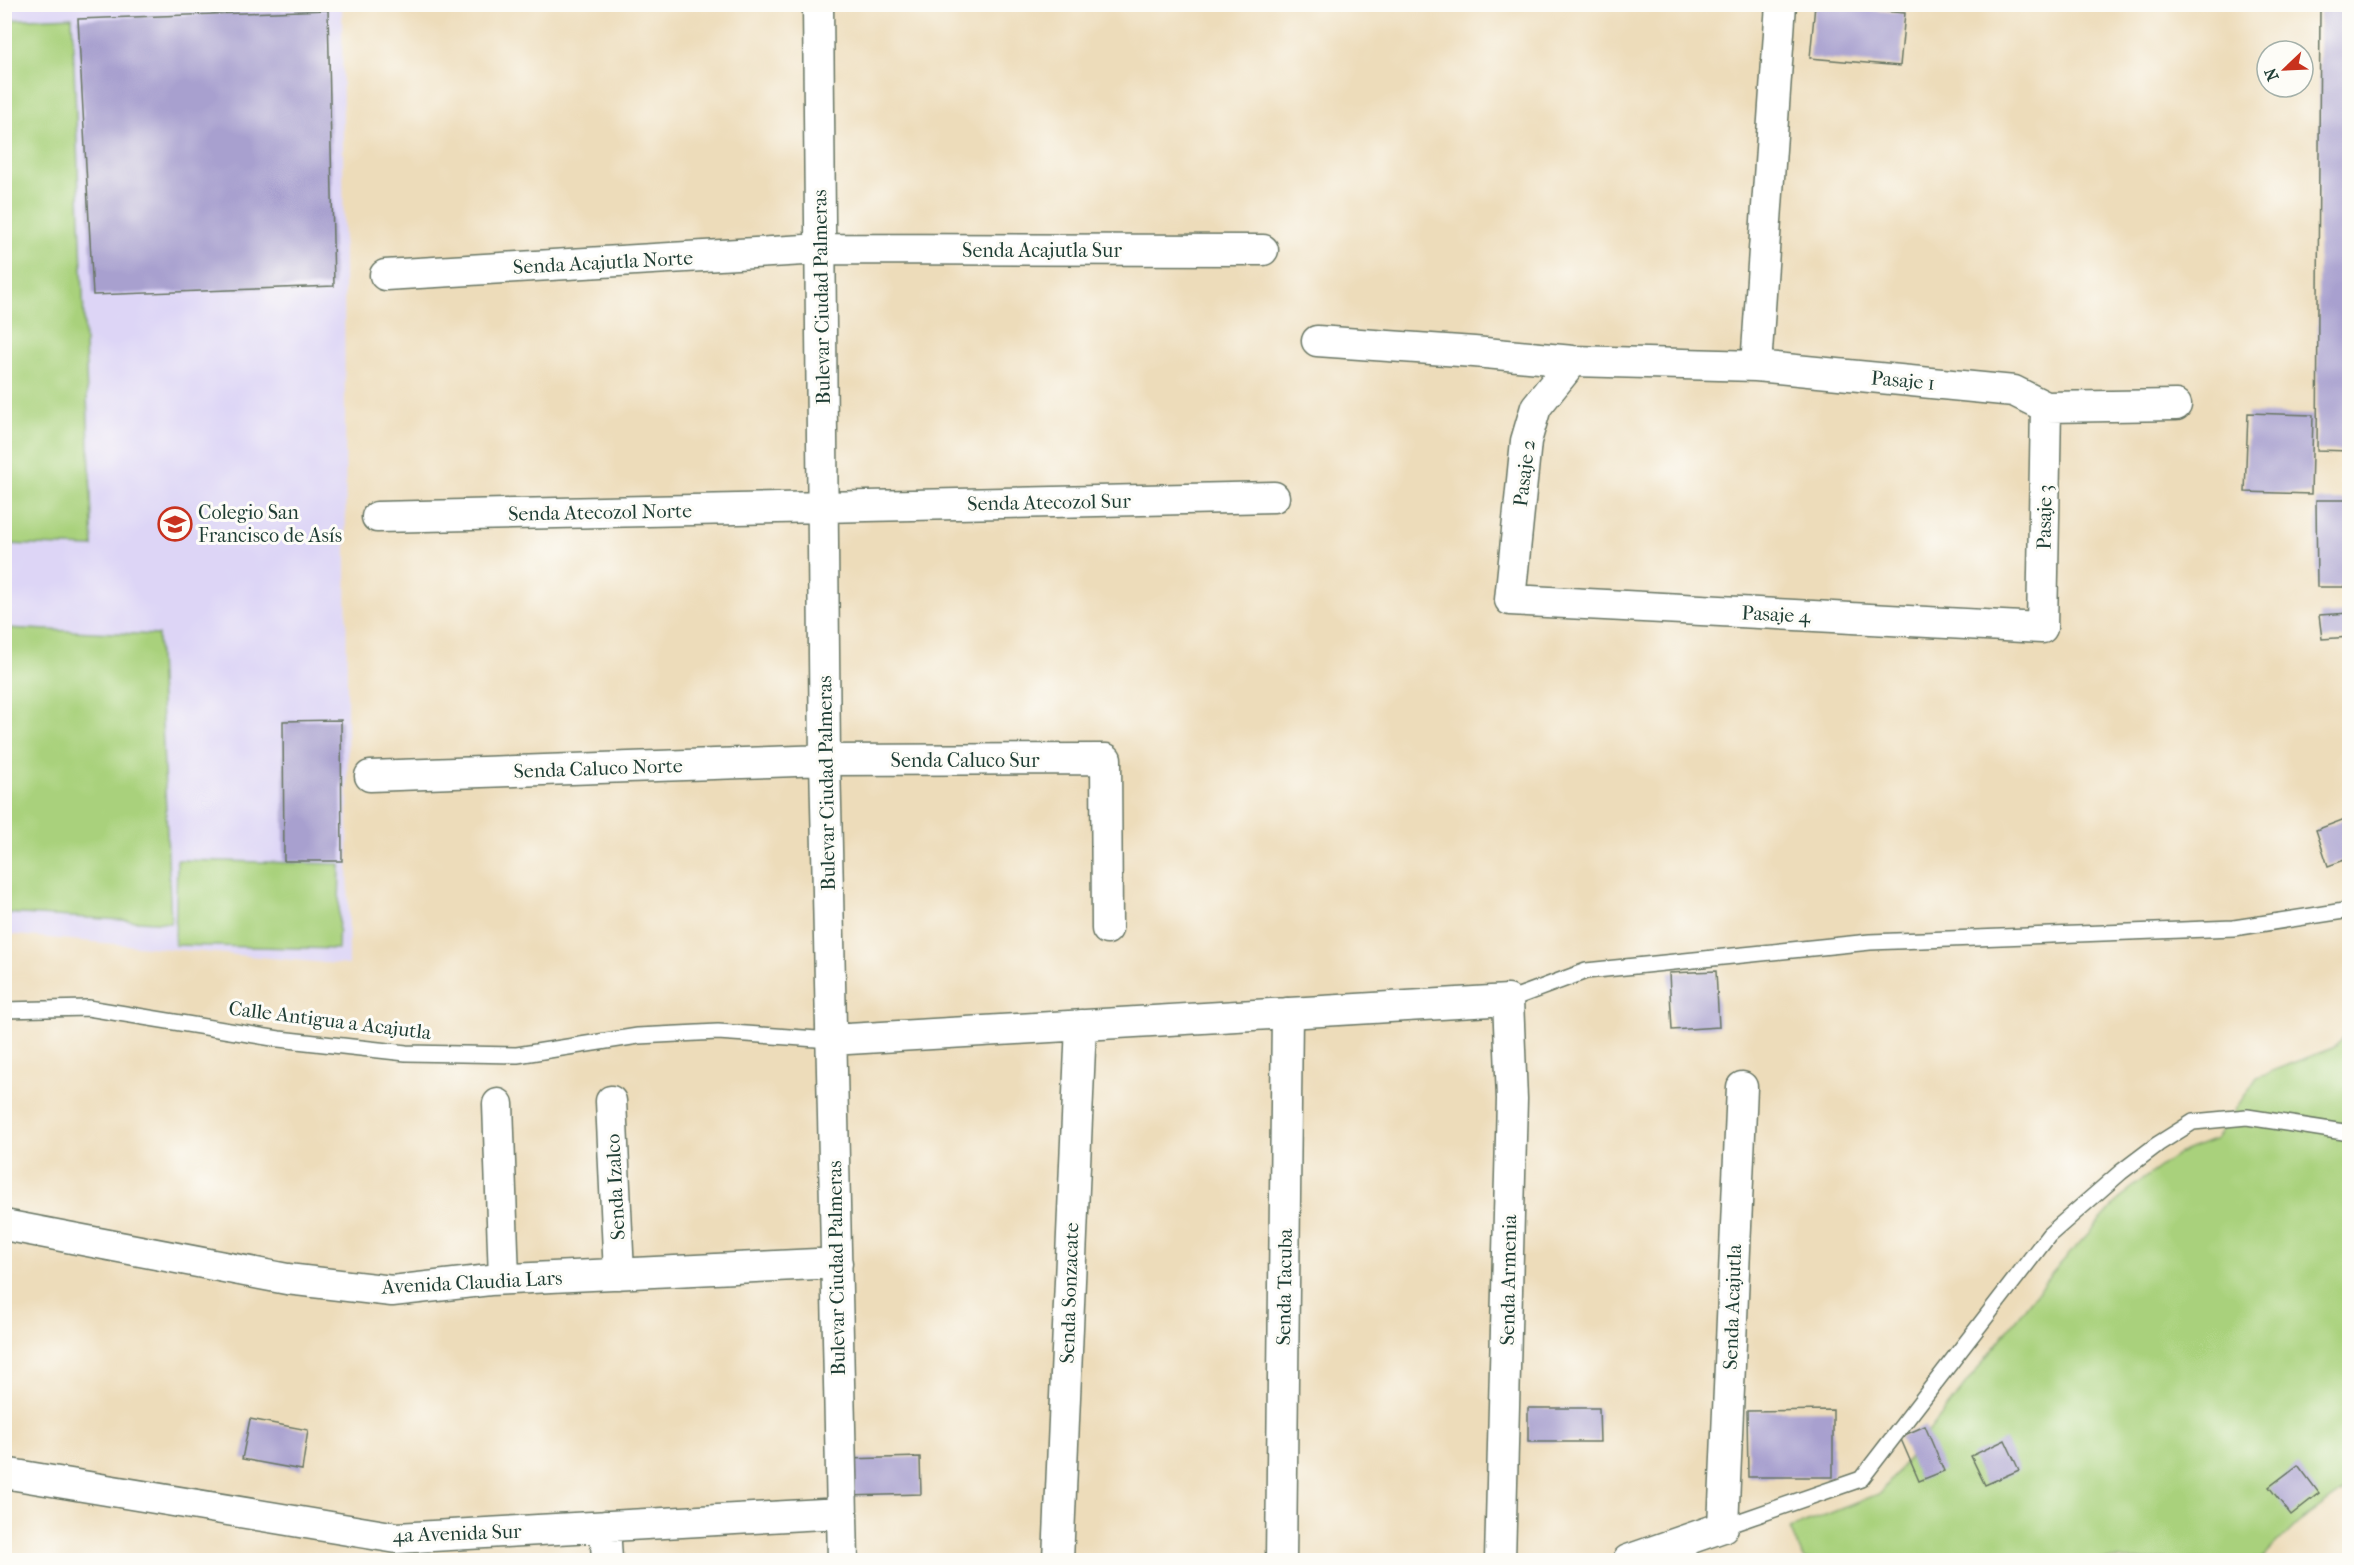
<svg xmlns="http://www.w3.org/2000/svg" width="2354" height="1565" font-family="'IM FELL French Canon',serif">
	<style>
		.built { fill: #ddd5f6 }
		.green { fill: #a9d17b; stroke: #648758; stroke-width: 1.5 }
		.building { fill: #a8a0cf }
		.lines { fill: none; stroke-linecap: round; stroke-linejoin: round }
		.service-casing { stroke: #677563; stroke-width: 18 }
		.minor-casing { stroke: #677563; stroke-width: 33 }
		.service { stroke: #fff; stroke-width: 15 }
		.minor { stroke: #fff; stroke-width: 30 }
		.labels { text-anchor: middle; stroke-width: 6; stroke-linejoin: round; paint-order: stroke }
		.street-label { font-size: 20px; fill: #1f3d34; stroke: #fdfcf7 }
		.poi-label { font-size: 20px; fill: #1f3d34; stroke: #fdfcf7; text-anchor: start }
	</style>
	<rect width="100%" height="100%" fill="#fdfcf7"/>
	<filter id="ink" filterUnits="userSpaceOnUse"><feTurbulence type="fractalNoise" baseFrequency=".0167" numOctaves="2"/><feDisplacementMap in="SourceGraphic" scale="12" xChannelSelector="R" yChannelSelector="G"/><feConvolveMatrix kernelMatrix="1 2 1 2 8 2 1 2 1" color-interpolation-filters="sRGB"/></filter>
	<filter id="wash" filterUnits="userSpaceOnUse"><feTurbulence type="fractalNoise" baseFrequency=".008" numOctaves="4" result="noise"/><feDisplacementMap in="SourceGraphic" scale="24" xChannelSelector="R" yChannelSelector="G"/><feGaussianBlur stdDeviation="1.35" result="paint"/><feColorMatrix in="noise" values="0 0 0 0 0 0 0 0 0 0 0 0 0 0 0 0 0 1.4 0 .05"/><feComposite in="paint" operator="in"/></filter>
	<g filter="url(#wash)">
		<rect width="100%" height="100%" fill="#eddcba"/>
		<path class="built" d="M4 5H342L349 965 5 934Z"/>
		<path class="green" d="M72 17 93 547 5 544V20Z
			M5 628 158 635 171 923 5 913Z
			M177 860 340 864 338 949 175 945Z
			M2349 1029V1487L2297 1524 2261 1560H1804L1790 1529 1881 1493 2052 1273 2128 1190 2179 1153 2216 1139 2257 1077 2335 1047Z"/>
		<g id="blocks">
			<path class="building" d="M2320 4H2350V451L2317 450Z
				M1815 5 1905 13 1900 66 1810 58Z
				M328 10 334 286 93 295 78 19Z
				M2248 413 2313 415 2311 494 2245 492Z
				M2316 500H2350V587H2317Z
				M2350 613V637L2322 639 2319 615Z
				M341 720 342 861H284L283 721Z
				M2350 817V858L2328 866 2316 830Z
				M1716 971 1719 1027 1672 1030 1669 973Z
				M1528 1408H1599L1600 1442H1528Z
				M1833 1410V1477H1748L1747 1411Z
				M250 1419 308 1430 302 1470 242 1459Z
				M1925 1426 1944 1471 1919 1481 1900 1437Z
				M2005 1440 2019 1470 1985 1485 1971 1456Z
				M920 1457 921 1494 847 1496 846 1459Z
				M2298 1465 2319 1493 2291 1515 2269 1487Z"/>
		</g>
	</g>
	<g filter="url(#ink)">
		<use href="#blocks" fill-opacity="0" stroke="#677563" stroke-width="1.5"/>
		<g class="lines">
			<g class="service-casing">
				<path id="service" d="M1508 1000 1586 971 1870 942 2234 928 2350 910
					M4 1010 88 1008 279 1039 406 1053 517 1055 638 1036 718 1032 831 1040
					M1723 1527 1861 1479 2049 1235 2121 1172 2158 1144 2193 1122 2247 1117 2350 1133"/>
			</g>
			<g class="minor-casing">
				<path id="minor" d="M818 4 825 760 843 1560
					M385 275 821 249 1263 250
					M1317 341 1474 352 1573 361 1756 366 2014 391 2046 407 2176 405
					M1573 361 1536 407 1526 441 1510 600 2042 628 2046 407
					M1756 366 1781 4
					M377 517 1274 497
					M370 776 825 760 1106 759 1107 929
					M831 1040 1508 1000 1512 1099 1500 1560
					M611 1101 619 1274
					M498 1104 504 1279
					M4 1225 287 1279 392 1291 490 1280 837 1263
					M4 1473 397 1538 841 1513
					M605 1526 607 1560
					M1058 1560 1081 1025
					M1281 1560 1287 1013
					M1628 1560 1723 1527 1742 1087"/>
			</g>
			<use href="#service" class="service"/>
			<use href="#minor" class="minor"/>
		</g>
	</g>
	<defs>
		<g id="school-ring" transform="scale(1.725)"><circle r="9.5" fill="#fdfcf7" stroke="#c8321e" stroke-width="1.5"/><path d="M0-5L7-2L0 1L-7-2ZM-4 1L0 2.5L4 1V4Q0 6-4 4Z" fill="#c8321e"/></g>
	</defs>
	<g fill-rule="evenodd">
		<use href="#school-ring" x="175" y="524"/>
	</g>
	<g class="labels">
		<g class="street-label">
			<text x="1042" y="257">Senda Acajutla Sur</text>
			<text transform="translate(603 262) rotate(-3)" y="7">Senda Acajutla Norte</text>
			<text transform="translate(821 297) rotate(-91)" y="7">Bulevar Ciudad Palmeras</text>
			<text transform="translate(1903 380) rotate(5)" y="7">Pasaje 1</text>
			<text transform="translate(1524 473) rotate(-83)" y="7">Pasaje 2</text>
			<text transform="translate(1049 502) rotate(-1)" y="7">Senda Atecozol Sur</text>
			<text transform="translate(600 512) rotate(-1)" y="7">Senda Atecozol Norte</text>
			<text transform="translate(2044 517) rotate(-89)" y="7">Pasaje 3</text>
			<text transform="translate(1776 614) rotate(3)" y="7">Pasaje 4</text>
			<text x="965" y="767">Senda Caluco Sur</text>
			<text transform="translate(598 768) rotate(-2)" y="7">Senda Caluco Norte</text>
			<text transform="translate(826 783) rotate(-91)" y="7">Bulevar Ciudad Palmeras</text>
			<text transform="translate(330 1020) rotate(7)" y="7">Calle Antigua a Acajutla</text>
			<text transform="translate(615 1187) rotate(-93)" y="7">Senda Izalco</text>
			<text transform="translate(836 1268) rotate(-91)" y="7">Bulevar Ciudad Palmeras</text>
			<text transform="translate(1508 1280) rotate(-89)" y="7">Senda Armenia</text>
			<text transform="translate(472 1282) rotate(-3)" y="7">Avenida Claudia Lars</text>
			<text transform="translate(1284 1287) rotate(-89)" y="7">Senda Tacuba</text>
			<text transform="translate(1069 1293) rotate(-88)" y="7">Senda Sonzacate</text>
			<text transform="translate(1732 1307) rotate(-88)" y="7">Senda Acajutla</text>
			<text transform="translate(457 1533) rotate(-2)" y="7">4a Avenida Sur</text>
		</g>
		<g class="poi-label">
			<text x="198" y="519">Colegio San<tspan x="198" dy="23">Francisco de Asís</tspan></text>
		</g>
	</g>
	<rect width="2354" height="1565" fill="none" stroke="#fdfcf7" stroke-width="24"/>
	<g transform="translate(2285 69) rotate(247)"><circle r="28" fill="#fdfcf7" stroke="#a4b0a9" stroke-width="1.5"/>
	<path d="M0-4.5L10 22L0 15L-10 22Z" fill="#c8321e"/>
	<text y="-9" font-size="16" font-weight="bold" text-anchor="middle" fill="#1f3d34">N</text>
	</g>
</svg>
